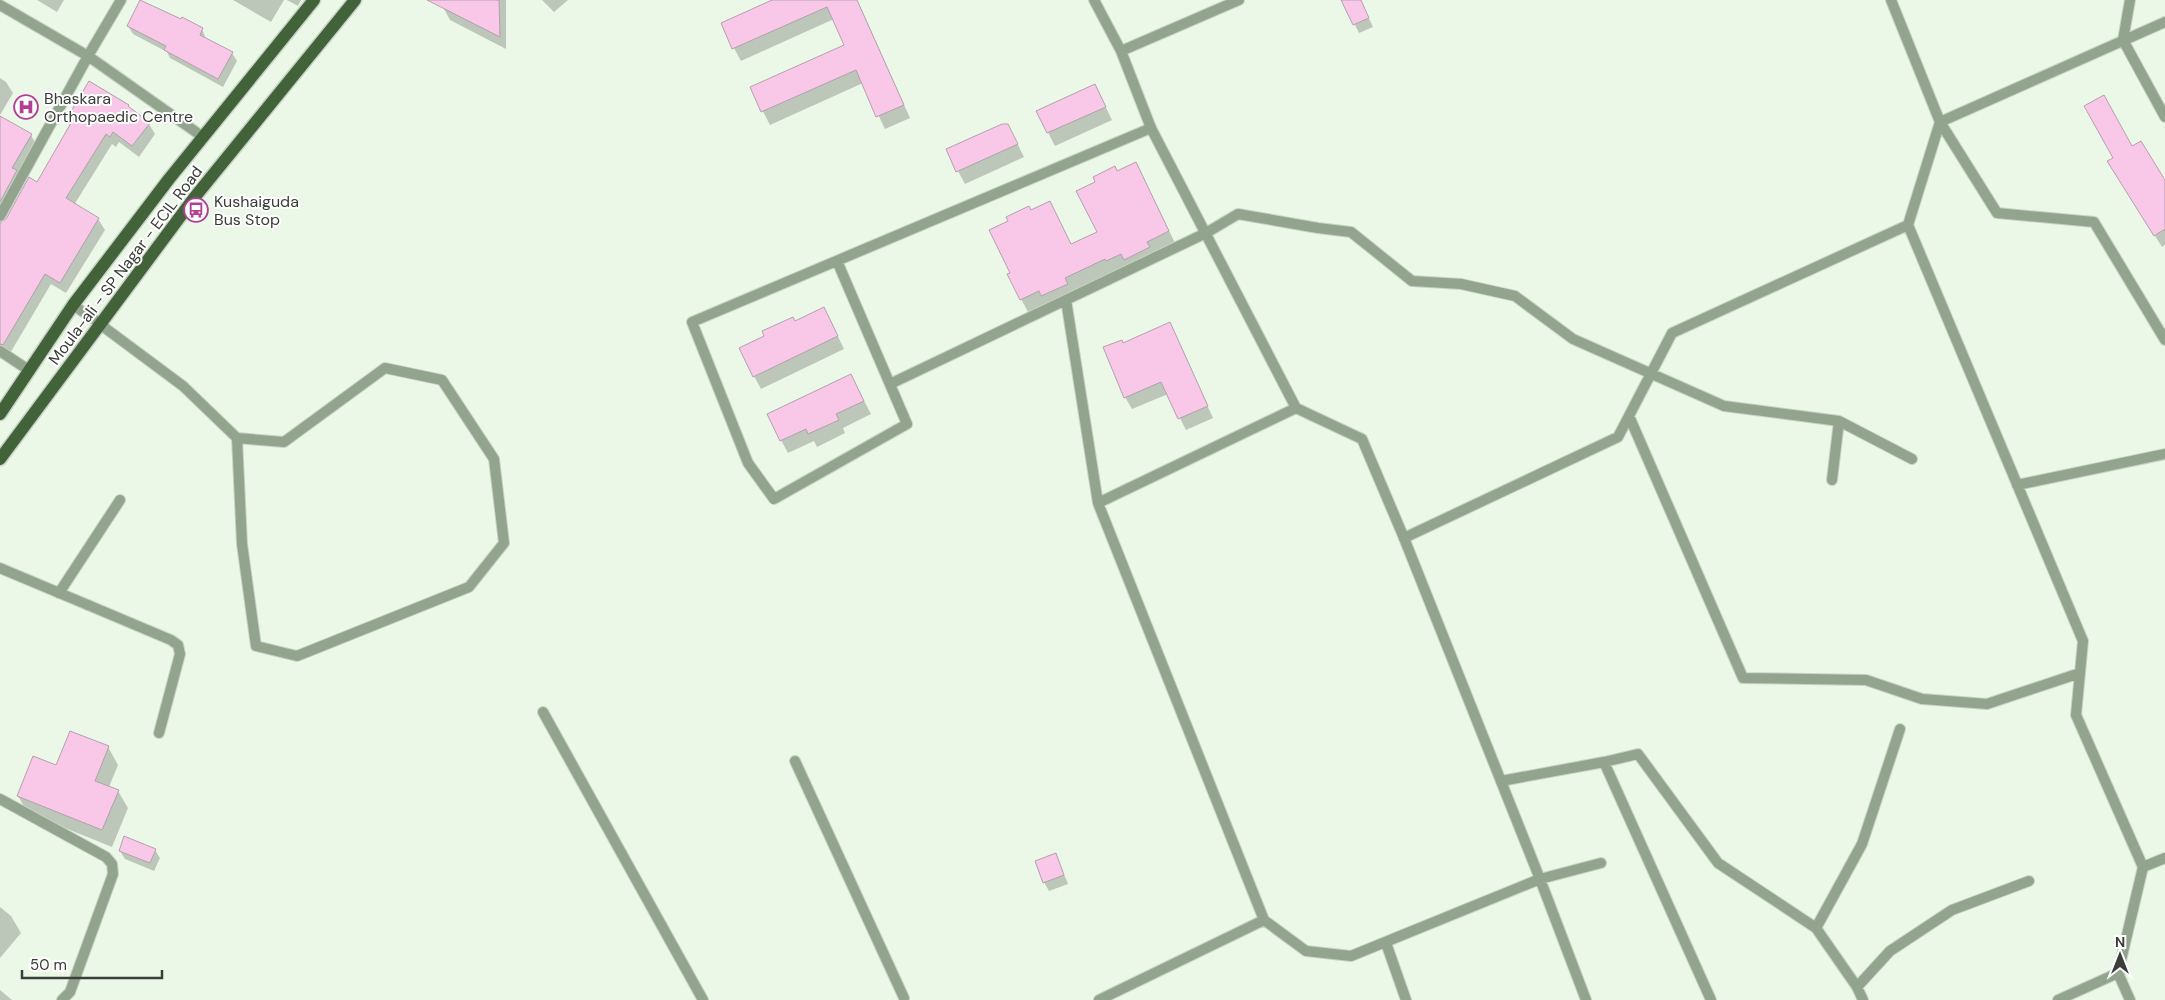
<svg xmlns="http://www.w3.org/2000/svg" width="2165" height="1000" font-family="'DM Sans',sans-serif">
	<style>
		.shadow { fill: #0003 }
		.building { fill: #f9c8e8; stroke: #b2a1ac }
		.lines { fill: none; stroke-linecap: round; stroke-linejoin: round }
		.lane-casing { stroke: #c7d3c5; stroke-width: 12 }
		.street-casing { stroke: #c7d3c5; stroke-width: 12 }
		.primary-casing { stroke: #c7d3c5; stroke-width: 15 }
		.lane { stroke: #92a48d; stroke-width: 10 }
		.street { stroke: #92a48d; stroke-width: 10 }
		.primary { stroke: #42623a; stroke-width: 12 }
		.labels { text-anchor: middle; stroke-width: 4; stroke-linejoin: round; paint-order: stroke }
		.poi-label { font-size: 16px; fill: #393e38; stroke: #fff; text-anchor: start }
		.street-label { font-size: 16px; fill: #393e38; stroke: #fff }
	</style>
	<rect width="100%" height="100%" fill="#ebf8e8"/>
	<path class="shadow" d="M37 0H64L57 12Z
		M233 0H284L271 22Z
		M287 0H301L298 6Z
		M445 0H506V49L450 20 443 7Z
		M542 0H568L554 12Z
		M775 0H857L910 118 885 129 863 83 770 125 751 88 846 46 834 19 741 61 734 48Z
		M1345 0H1360L1373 27 1359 33 1343 1Z
		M128 26 202 29 206 39 232 53 237 61 223 87 170 58 167 52 133 34Z
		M0 78 6 82 13 93 0 115Z
		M1095 85 1112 120 1055 146 1037 111Z
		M130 110 149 124 155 134 139 157 119 142 116 147 112 144 74 205 98 219 105 230 66 293 51 284 9 355H4L0 359V117L31 135 37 146 23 182 0 223H4L38 184 75 119 71 113Z
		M1008 125 1024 157 965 184 958 171Z
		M2132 147 2165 182V245L2162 247 2116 173Z
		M1136 163 1176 245 1071 292 1074 297 1050 308 1047 303 1028 312 1021 299 1071 246 1098 233 1117 172Z
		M795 322H831L844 349 761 389 754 376 766 337Z
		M1169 323 1213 418 1186 430 1168 394 1132 409 1125 397Z
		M851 376 871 414 843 428 845 433 817 447 814 441 788 453 781 440Z
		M108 747 118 765 109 787 118 791 128 808 112 847 28 813 18 796 56 766Z
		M155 850 160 858 154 871 125 859 120 851Z
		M1056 855 1068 884 1049 891 1044 882Z
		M0 907 11 916 21 933 0 958Z
		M0 990 12 1000H0Z"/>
	<path class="building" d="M140 0 181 19 182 17 203 28 200 35 233 52 218 79 164 50 166 46 127 26Z
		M427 0H499L500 37Z
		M772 0H857L904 105 876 117 856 70 761 112 750 87 844 45 827 7 732 49 721 23Z
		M1341 0H1361L1369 18 1353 25Z
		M89 81 129 105 128 106 150 123 132 146 113 132 110 137 106 134 66 198 99 218 60 283 45 274 3 345 0 344V223L6 219 29 177 37 182 75 116 70 113Z
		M1095 84 1106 107 1047 133 1036 111Z
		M2104 95 2132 146 2141 141 2165 180V229L2154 236 2107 161 2113 158 2084 106Z
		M0 116 32 134 12 168 17 170 0 202Z
		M1002 124H1008L1018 144 956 172 946 149Z
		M1136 162 1169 231 1147 242 1150 247 1124 260 1121 254 1106 261 1105 259 1065 278 1068 284 1041 296 1039 291 1020 300 1007 274 1010 273 989 230 1008 221 1006 217 1029 206 1031 210 1050 201 1071 244 1097 232 1076 191 1095 182 1093 177 1115 166 1117 171Z
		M824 307 838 336 753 377 739 348 764 336 762 331 793 317 795 321Z
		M1170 322 1208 406 1178 419 1161 382 1124 398 1103 347 1122 340 1123 343Z
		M851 374 864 401 836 414 839 420 808 434 806 429 780 441 767 414Z
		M70 731 109 746 95 781 119 790 102 830 17 796 33 756 56 765Z
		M124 836 156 849 150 863 119 851Z
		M1056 853 1064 875 1043 883 1035 861Z"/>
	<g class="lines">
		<g class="lane-casing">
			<path id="lane" d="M1094 0 1121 51 1151 128 1296 408 1362 439 1404 538 1540 879
				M1121 51 1239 0
				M73 305 105 327
				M101 325 183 386 237 438 242 544 256 646 297 656 469 587 504 543 494 459 442 380 385 368 284 442 237 438
				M59 593 120 500
				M88 605 171 640 178 645 180 654 159 733"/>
		</g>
		<g class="street-casing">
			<path id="street" d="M2130 0 2123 40 2165 117
				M0 5 88 56 203 137
				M2165 22 1940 122 1997 213 2094 222 2165 340
				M0 216 88 56 121 0
				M1908 225 2083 641 2076 715 2143 867
				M837 261 907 424 774 499 748 463 692 322 1151 128
				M1066 300 1098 503 1264 920
				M0 351 30 371
				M890 384 1206 233 1238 214 1318 228 1351 232 1412 281 1461 284 1515 296 1573 339 1724 406 1839 421 1912 459
				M1629 416 1743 678 1866 680 1922 699 1987 704 2080 673
				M1832 480 1839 421
				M2017 485 2165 454
				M1098 503 1296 408
				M1404 538 1618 437 1672 333 1908 225 1940 122 1891 0
				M0 568 88 605
				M543 712 703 1000
				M795 761 904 998
				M1604 762 1711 1000
				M1501 781 1604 762 1638 754 1718 863 1816 928 1857 987 1863 1000
				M0 799 106 857 112 864 113 874 70 992 62 1000
				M1540 879 1586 1000
				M1816 928 1862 844 1900 729
				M1386 943 1406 1000
				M2118 973 2130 1000
				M1857 987 1890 951 1952 910 2029 881
				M1099 1000 1264 920 1306 951 1351 956 1540 879 1601 863
				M2058 1000 2118 973 2143 867 2165 858"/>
		</g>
		<g class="primary-casing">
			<path id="primary" d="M0 414 73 305 169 179 314 0
				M0 459 194 198 355 0"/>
		</g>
		<use href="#lane" class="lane"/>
		<use href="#street" class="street"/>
		<use href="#primary" class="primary"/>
	</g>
	<defs>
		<g id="hospital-ring" transform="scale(1.25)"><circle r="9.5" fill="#fff" stroke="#b43e95" stroke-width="1.5"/><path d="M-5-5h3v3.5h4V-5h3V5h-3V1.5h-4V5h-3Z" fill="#b43e95"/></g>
		<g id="bus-ring" transform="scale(1.25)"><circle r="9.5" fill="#fff" stroke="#b43e95" stroke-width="1.5"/><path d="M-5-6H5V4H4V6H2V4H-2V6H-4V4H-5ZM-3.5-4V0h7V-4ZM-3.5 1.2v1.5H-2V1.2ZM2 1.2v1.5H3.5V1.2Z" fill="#b43e95"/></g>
	</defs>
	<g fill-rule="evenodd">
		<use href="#hospital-ring" x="26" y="107"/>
		<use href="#bus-ring" x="196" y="210"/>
	</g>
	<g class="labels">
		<g class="poi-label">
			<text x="44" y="104">Bhaskara<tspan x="44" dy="18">Orthopaedic Centre</tspan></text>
			<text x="214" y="207">Kushaiguda<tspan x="214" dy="18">Bus Stop</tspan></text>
		</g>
		<g class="street-label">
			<text transform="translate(125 265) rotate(-53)" y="6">Moula-ali - SP Nagar - ECIL Road</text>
		</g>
	</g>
	<g transform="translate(2120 955)" stroke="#ffffff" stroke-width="4" paint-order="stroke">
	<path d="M0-4L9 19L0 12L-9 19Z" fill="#393e38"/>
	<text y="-8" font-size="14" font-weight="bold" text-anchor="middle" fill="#393e38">N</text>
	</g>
	<path d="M22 970v8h140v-8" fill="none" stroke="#393e38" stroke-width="2.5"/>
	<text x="30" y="970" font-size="15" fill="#393e38" stroke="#ffffff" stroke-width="4" paint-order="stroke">50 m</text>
</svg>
